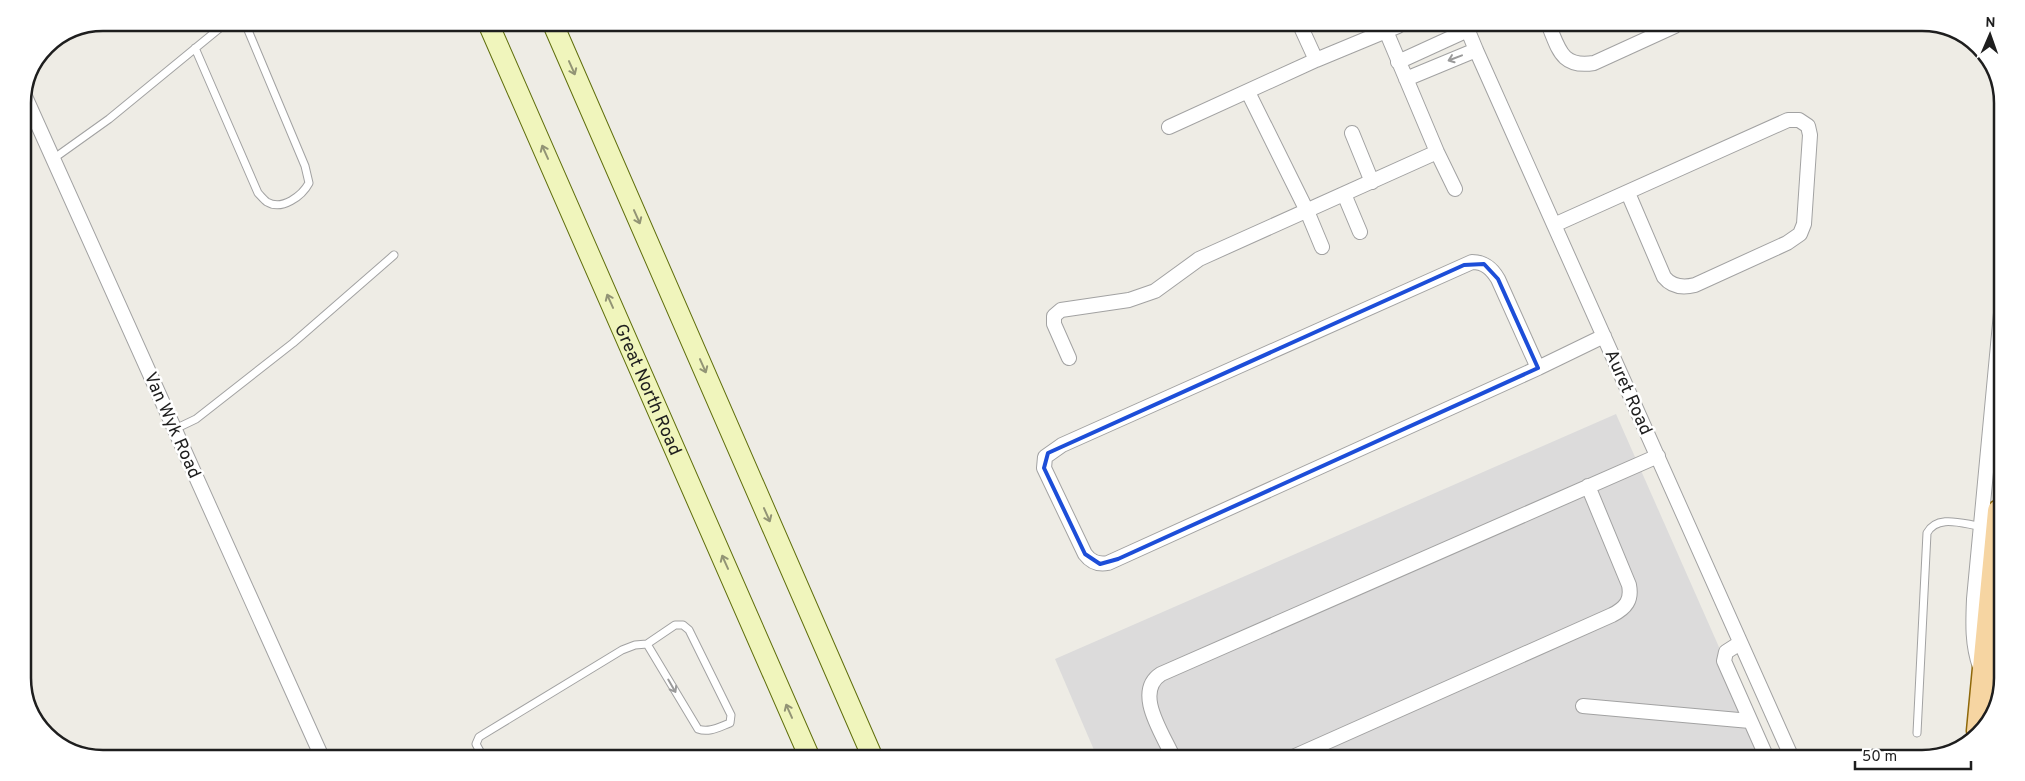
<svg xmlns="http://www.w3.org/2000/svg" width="2025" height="781" font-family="Overpass,sans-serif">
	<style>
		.residential { fill: #dcdbdb }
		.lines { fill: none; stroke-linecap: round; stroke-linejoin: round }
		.service-casing { stroke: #a2a2a2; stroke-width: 9 }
		.minor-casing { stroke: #a2a2a2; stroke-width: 16 }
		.secondary-casing { stroke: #5f6e0c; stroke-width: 22 }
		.primary-casing { stroke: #8f6809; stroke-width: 25 }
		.service { stroke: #fff; stroke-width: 7 }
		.minor { stroke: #fff; stroke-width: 14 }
		.secondary { stroke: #f0f5bc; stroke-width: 20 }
		.primary { stroke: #f6d5a2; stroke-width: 22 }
		.oneway { stroke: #9a9a9a }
		.oneway2 { stroke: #929475 }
		.marked { fill: none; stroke: #1d4ed8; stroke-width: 4; stroke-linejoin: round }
		.labels { text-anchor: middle; stroke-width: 5; stroke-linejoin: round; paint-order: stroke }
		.street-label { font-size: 18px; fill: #1e1e1e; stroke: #fff }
		.rim { fill: none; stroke: #1e1e1e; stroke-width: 2.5 }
	</style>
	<rect width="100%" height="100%" fill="#eeece5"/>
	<path class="residential" d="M1616 414 1768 758 1097 757 1055 659Z"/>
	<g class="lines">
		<g class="service-casing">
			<path id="service" d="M195 48 258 193C261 196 264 200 267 202 282 211 302 196 309 183L305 166 245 23
				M53 159 109 119 226 23
				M175 429 196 419 293 343 394 255
				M1917 733 1927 533C1937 514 1963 524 1980 526
				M482 755 476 744 479 737 622 650 635 645 647 644 675 625H683L689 630 731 715 730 723C719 727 709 733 698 729L647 644"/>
		</g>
		<g class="minor-casing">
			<path id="minor" d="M1300 25 1316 60
				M1466 26 1476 50 1792 758
				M1549 26C1559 50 1562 68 1594 63L1675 26
				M1386 31 1437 152 1455 189
				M1398 62 1468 30
				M1406 79 1476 50
				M1248 92 1307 211 1322 247
				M24 94 321 755
				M1169 127 1316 60 1398 26
				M1352 133 1372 182
				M1344 194 1360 232
				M1554 225 1788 120H1799L1808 126 1810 135 1804 224 1800 234 1787 243 1695 285C1683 288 1672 287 1664 277L1628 193
				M1069 358 1054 324V316L1061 310 1129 300 1155 291 1199 259 1437 152
				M1538 368 1498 279C1492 269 1485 262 1472 262L1062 445 1045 457 1044 468 1085 554C1091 562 1098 565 1108 563L1538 368 1604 336
				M1740 643 1726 652 1724 661 1767 758
				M1980 667C1972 644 1973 623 1974 599L2001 313
				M1583 706 1750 721
				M1173 757C1163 734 1133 692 1161 674L1658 456
				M1293 757 1612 615C1626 608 1632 600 1629 585L1588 486"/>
		</g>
		<g class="secondary-casing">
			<g id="secondary">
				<path id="s1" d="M488 23 809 756"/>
				<path d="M553 24 872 756"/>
			</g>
		</g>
		<g class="primary-casing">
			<path id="primary" d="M1978 731 1999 511"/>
		</g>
		<use href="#service" class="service"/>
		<use href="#minor" class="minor"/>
		<use href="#secondary" class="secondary"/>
		<use href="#primary" class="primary"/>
	</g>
	<defs><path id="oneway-shaft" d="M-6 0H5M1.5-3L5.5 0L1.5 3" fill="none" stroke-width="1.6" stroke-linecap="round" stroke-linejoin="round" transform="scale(1.25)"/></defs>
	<g class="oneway">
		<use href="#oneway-shaft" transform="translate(1455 58) rotate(159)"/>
		<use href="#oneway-shaft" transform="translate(672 686) rotate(60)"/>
	</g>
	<g class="oneway2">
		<use href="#oneway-shaft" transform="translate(572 68) rotate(66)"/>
		<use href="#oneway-shaft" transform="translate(545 152) rotate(-114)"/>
		<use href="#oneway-shaft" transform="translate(637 217) rotate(66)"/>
		<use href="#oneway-shaft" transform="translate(610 301) rotate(-114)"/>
		<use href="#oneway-shaft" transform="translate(703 366) rotate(66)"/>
		<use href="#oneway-shaft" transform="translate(767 515) rotate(66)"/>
		<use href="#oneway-shaft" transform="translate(725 562) rotate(-114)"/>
		<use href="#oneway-shaft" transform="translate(789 711) rotate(-114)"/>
	</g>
	<path class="marked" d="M1484 264 1498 279 1538 368 1118 559 1100 564 1085 554 1044 468 1048 453 1464 265Z"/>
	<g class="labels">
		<g class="street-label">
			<text dy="6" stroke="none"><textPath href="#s1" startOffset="400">Great North Road</textPath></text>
			<text transform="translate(1629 392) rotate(66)" y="6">Auret Road</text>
			<text transform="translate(173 425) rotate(66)" y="6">Van Wyk Road</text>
		</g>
	</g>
	<path d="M0 0H2025V781H0ZM103 31H1922A72 72 0 0 1 1994 103V678A72 72 0 0 1 1922 750H103A72 72 0 0 1 31 678V103A72 72 0 0 1 103 31Z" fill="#fff" fill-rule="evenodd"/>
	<path class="rim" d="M103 31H1922A72 72 0 0 1 1994 103V678A72 72 0 0 1 1922 750H103A72 72 0 0 1 31 678V103A72 72 0 0 1 103 31Z"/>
	<g transform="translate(1990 35) rotate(2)" stroke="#ffffff" stroke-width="4" paint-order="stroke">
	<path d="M0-4L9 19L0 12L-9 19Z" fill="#1e1e1e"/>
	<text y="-8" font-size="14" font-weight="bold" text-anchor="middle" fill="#1e1e1e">N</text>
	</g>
	<path d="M1855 761v8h116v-8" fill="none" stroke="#1e1e1e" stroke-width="2.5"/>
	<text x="1862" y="761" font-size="15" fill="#1e1e1e" stroke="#ffffff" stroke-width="4" paint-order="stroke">50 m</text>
</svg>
